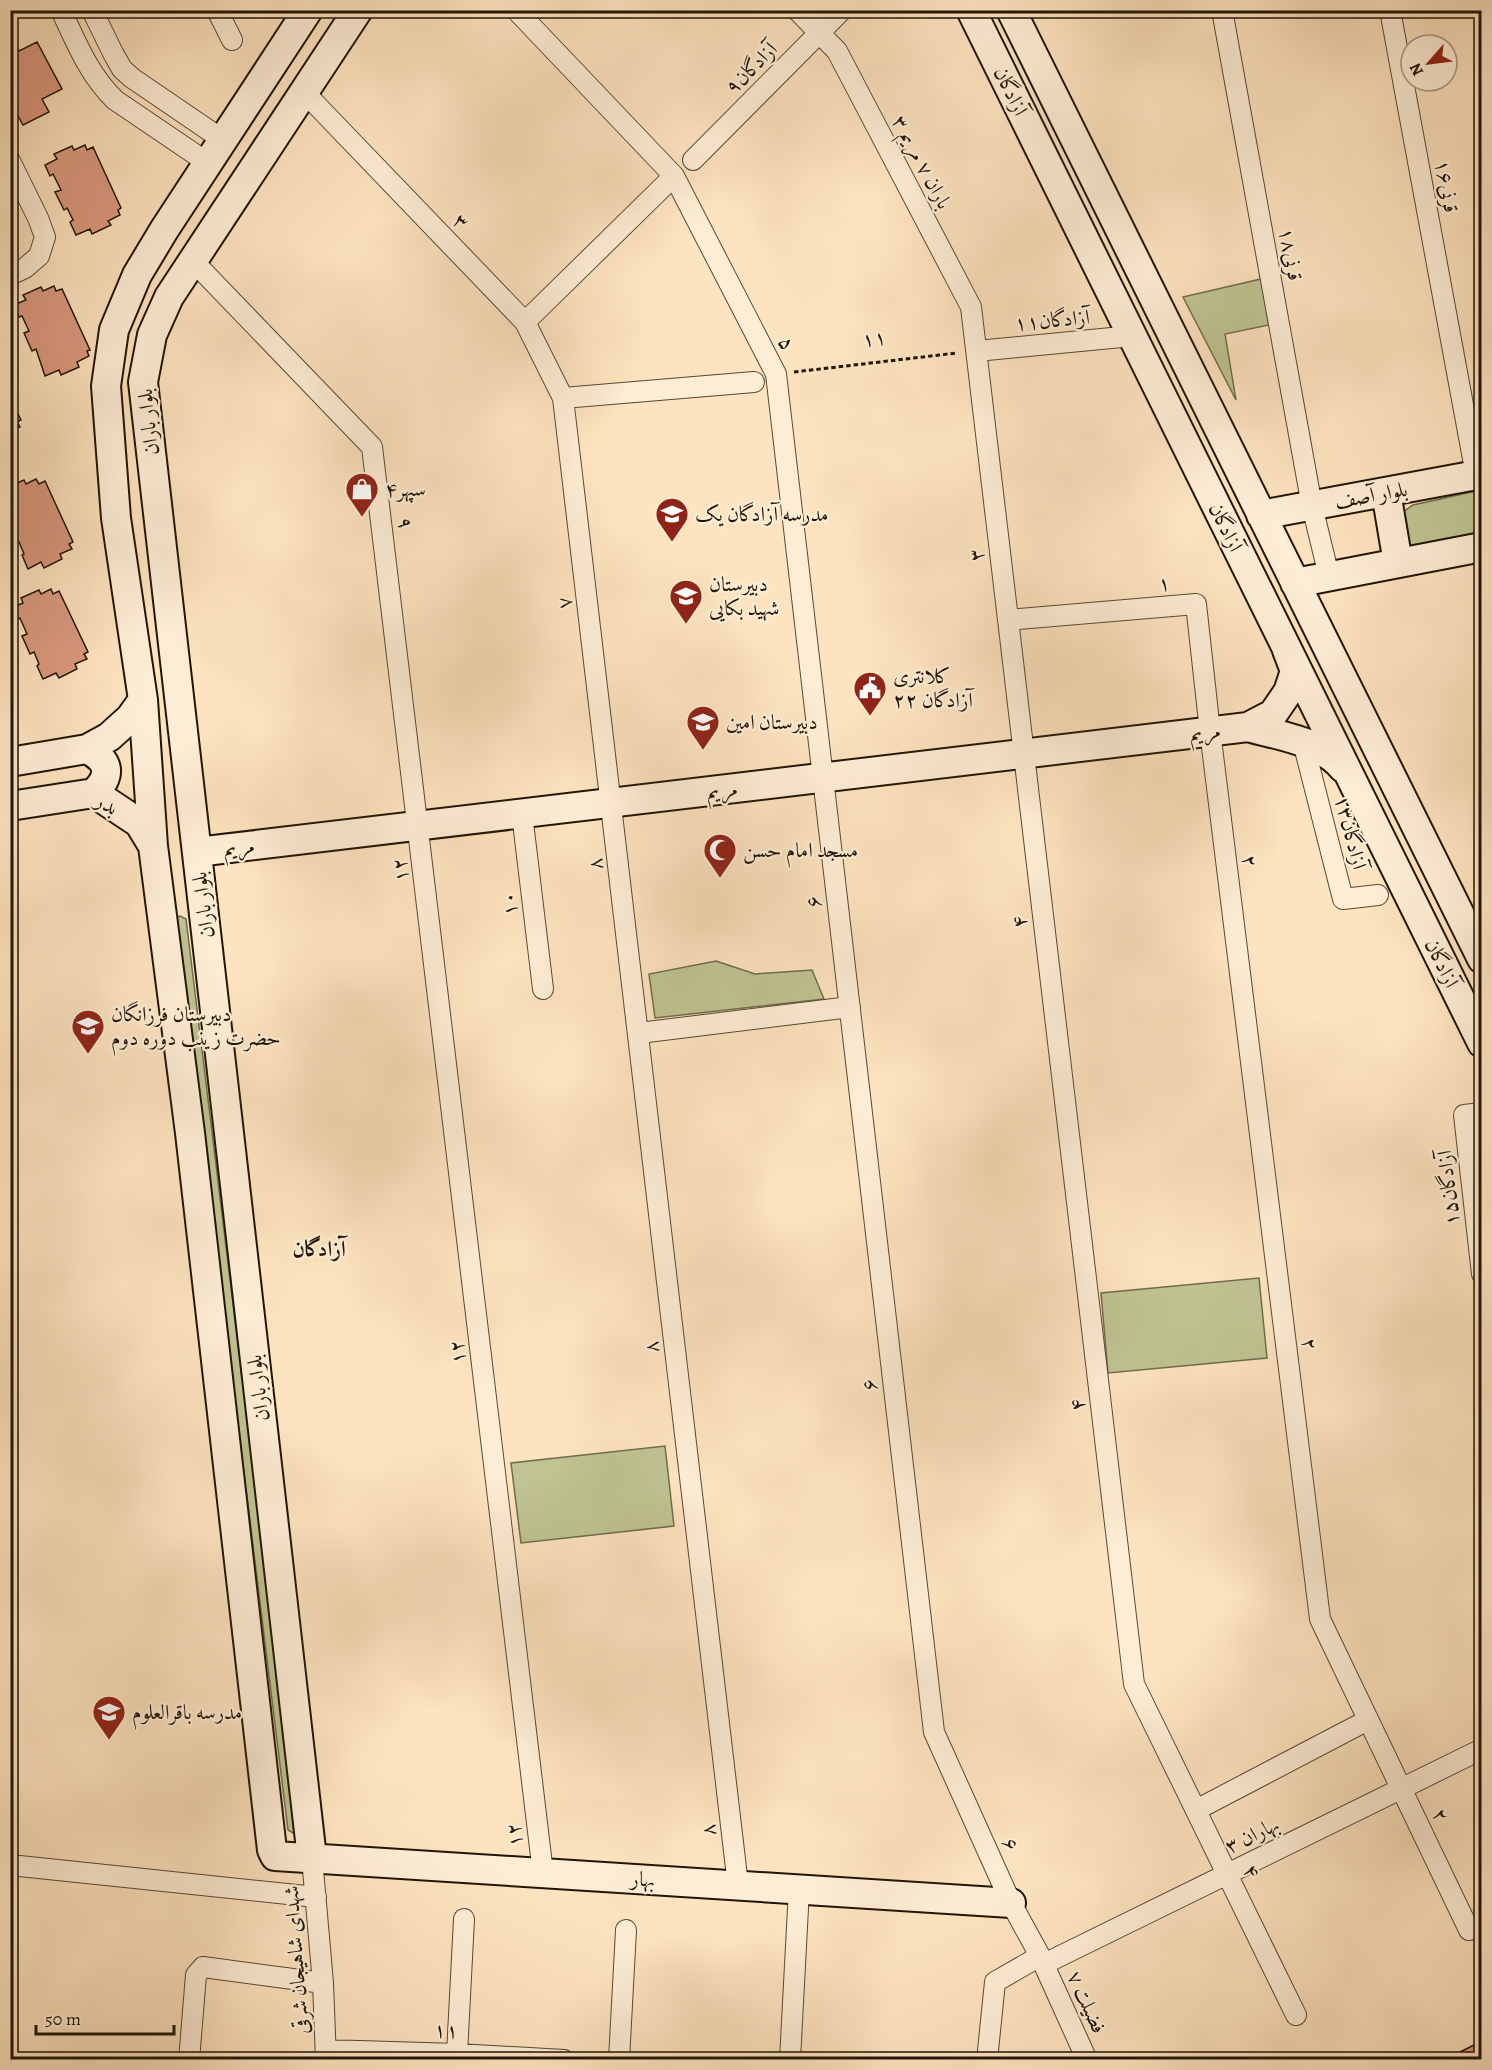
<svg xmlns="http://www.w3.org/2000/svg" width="1492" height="2070" font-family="Alegreya,Amiri,serif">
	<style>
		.green { fill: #bfc492; stroke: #706c4c; stroke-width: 1.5 }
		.building { fill: #da997e; stroke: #211507; stroke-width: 1.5 }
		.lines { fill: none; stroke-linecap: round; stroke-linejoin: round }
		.street-casing { stroke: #584835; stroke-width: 22 }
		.secondary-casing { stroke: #211507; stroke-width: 32 }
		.path { stroke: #211507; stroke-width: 3; stroke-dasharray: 4.5 3; stroke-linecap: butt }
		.street { stroke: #feedd5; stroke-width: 20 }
		.secondary { stroke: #feedd5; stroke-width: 28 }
		.labels { text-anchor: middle; stroke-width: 4.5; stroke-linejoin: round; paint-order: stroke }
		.street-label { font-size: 21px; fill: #211507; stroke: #feedd5 }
		.poi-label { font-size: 21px; fill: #211507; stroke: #feedd5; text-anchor: start }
		.neighbourhood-label { font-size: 22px; font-weight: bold; fill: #211507; stroke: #feedd5 }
	</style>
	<rect width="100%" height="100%" fill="#fde3bf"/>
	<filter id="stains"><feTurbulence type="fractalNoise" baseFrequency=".00333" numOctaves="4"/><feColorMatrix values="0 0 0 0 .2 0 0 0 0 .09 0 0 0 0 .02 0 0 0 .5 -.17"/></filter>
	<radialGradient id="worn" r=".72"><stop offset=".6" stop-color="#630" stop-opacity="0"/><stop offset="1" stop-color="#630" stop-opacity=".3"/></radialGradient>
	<path class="green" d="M1261 279 1269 325 1225 334 1236 400 1183 297Z
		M1481 490V542L1428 552 1403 546 1397 516 1413 505Z
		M180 916 186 919 297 1828 293 1833 288 1830 176 919Z
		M716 961 755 974 812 970 824 999 655 1018 649 974Z
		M1259 1278 1267 1358 1108 1373 1101 1293Z
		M665 1446 674 1526 521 1543 511 1463Z"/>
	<path class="building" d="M10 36 19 51 37 42 62 89 42 99 49 112 23 125 10 101Z
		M85 145 87 150 93 147 121 208 118 210 120 215 108 221 111 225 92 234 90 229 76 235 70 222 73 220 67 208 64 210 55 192 61 190 53 174 50 176 45 165 57 159 54 154 72 146 74 150Z
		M54 286 56 291 62 289 90 350 87 351 89 356 77 362 79 367 61 375 59 370 45 376 36 349 32 351 24 333 29 331 22 316 19 317 14 305 26 300 23 295 41 287 43 291Z
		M10 398 21 420 17 422 20 427 10 432Z
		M36 479 39 484 45 481 73 542 69 544 72 549 60 554 62 559 44 568 41 562 28 569 22 555 24 554 19 542 15 543 10 533V524L12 523 10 519V486L24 480 26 484Z
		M51 589 53 594 59 591 88 652 84 654 87 659 75 664 77 669 59 678 56 673 43 679 37 666 39 664 34 652 30 654 22 636 27 634 20 618 17 620 11 608 23 603 21 598 39 590 41 594Z
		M1482 2041V2060H1444Z"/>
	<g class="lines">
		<g class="street-casing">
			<path id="street" d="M61 10C76 42 89 75 115 100L208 163
				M92 10 113 53 122 69 132 78 223 140
				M217 10 232 40
				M516 10 674 176 776 374 934 1732 1011 1903 1040 1956 1087 2060
				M797 10 837 51 971 307 1134 1684 1296 2015
				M1222 10 1312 506 1329 576
				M1390 10 1476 475
				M304 92 525 322 563 398 738 1885
				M693 160 842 10
				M10 161 38 218 45 237 39 256 25 268 10 275
				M193 261 372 447 543 1873
				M525 322 674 176
				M977 351 1132 336
				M563 398 754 382
				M1008 620 1196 604 1210 731 1320 1619 1469 1930
				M1303 742 1343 899 1378 895
				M522 814 543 989
				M639 1033 850 1007
				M1482 1113 1464 1115 1482 1274
				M1196 1810 1368 1720
				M312 1858 323 1983 326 2060
				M10 1865 316 1897
				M1044 1964 1482 1749
				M326 2050 457 2054 564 2060
				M457 2054 464 1919
				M189 2060 196 1975 203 1967 323 1983
				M619 2060 626 1930
				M790 2060 799 1889
				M987 2060 995 1982 1040 1956"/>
		</g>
		<g class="secondary-casing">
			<path id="secondary" d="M308 10 164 230 137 275 114 330 106 386 116 518 143 700 153 846 190 1133 272 1850 275 1856 1011 1903
				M971 10 1482 1043
				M1011 10 1482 959
				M1386 492 1398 563
				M1261 515 1482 474
				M1295 583 1482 547
				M1248 727C1280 736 1321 741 1343 768
				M87 749C110 761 112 775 94 793
				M10 762 87 749 109 737 130 718 143 700
				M10 806 94 793 139 823 153 846
				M197 852 1248 727 1273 714 1288 692 1295 671 1287 650
				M312 1858 143 382 152 335 169 297 358 10"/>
		</g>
		<path class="path" d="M794 372 957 353"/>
		<use href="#street" class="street"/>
		<use href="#secondary" class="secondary"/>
	</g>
	<defs>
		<g id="shop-pin" transform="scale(1.725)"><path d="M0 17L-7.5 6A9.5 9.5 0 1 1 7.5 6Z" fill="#8f2418" stroke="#feedd5"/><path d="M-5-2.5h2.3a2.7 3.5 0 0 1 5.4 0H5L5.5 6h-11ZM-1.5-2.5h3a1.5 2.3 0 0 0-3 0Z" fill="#fff"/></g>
		<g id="school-pin" transform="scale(1.725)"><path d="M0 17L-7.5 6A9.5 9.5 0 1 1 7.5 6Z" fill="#8f2418" stroke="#feedd5"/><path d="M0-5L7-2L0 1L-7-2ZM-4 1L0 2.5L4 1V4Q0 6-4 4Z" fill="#fff"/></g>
		<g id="civic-pin" transform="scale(1.725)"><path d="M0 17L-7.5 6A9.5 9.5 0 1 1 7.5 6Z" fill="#8f2418" stroke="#feedd5"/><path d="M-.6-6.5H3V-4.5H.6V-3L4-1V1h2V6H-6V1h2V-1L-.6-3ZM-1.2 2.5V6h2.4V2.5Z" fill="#fff"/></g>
		<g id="mosque-pin" transform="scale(1.725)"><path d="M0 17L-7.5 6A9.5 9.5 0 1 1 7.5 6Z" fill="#8f2418" stroke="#feedd5"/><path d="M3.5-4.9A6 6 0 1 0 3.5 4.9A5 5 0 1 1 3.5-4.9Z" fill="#fff"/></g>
	</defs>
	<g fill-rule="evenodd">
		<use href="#shop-pin" x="362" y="489"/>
		<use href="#school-pin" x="672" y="514"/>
		<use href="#school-pin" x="686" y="596"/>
		<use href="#civic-pin" x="870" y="688"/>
		<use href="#school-pin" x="703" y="722"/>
		<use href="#mosque-pin" x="720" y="850"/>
		<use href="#school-pin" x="88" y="1026"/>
		<use href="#school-pin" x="109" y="1712"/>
	</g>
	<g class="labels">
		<g class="street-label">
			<text transform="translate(751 68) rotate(-45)" y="7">آزادگان۹</text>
			<text transform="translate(1011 91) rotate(64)" y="7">آزادگان</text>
			<text transform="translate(922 162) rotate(62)" y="7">باران ۷ مریم ۳</text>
			<text transform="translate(1447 186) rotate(80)" y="7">قرنی۱۶</text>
			<text transform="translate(461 221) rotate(46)" y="7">۳</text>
			<text transform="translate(1291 254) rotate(80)" y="7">قرنی۱۸</text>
			<text transform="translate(1052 320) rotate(-5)" y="7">آزادگان۱۱</text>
			<text transform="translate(874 338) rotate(-7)" y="7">۱۱</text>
			<text transform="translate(787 343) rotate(63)" y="7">۵</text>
			<text transform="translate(148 422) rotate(-96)" y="7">بلوار باران</text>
			<text transform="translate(1371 495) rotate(-10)" y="7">بلوار آصف</text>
			<text transform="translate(406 523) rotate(83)" y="7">۹</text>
			<text transform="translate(1226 527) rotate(64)" y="7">آزادگان</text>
			<text transform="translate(976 555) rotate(-97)" y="7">۳</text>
			<text transform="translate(1164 583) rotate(-5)" y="7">۱</text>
			<text transform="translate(564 603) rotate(-97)" y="7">۷</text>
			<text transform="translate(1205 732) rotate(-7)" y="7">مریم</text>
			<text transform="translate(722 790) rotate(-7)" y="7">مریم</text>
			<text transform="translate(107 804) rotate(30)" y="7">بدر</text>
			<text transform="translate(1351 832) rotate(76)" y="7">آزادگان۱۳</text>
			<text transform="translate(239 847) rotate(-7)" y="7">مریم</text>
			<text transform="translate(1250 861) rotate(83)" y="7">۲</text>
			<text transform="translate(595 864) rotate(-97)" y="7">۸</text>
			<text transform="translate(400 870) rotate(-97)" y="7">۱۲</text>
			<text transform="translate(813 902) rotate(-97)" y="7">۶</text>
			<text transform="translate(509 904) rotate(-97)" y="7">۱۰</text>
			<text transform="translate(203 905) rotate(-97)" y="7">بلوار باران</text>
			<text transform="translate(1019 922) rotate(-97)" y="7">۴</text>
			<text transform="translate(1442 963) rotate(64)" y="7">آزادگان</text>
			<text transform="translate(1448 1188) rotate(-96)" y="7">آزادگان۱۵</text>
			<text transform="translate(1310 1344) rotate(83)" y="7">۲</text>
			<text transform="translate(651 1347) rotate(-97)" y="7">۸</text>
			<text transform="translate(457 1352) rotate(-97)" y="7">۱۲</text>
			<text transform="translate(869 1385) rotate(-97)" y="7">۶</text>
			<text transform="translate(258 1388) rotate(-97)" y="7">بلوار باران</text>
			<text transform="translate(1077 1405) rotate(-97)" y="7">۴</text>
			<text transform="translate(1441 1815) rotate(64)" y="7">۲</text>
			<text transform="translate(708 1830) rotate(-97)" y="7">۸</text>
			<text transform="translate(514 1835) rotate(-97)" y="7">۱۲</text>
			<text transform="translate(1252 1835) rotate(-26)" y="7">بهاران ۳</text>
			<text transform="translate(1011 1844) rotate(66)" y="7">۶</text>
			<text transform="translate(1252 1871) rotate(64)" y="7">۴</text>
			<text transform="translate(643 1879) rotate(4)" y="7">بهار</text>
			<text transform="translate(296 1960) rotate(-94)" y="7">شهدای شاهیجان شرقی</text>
			<text transform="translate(1087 2002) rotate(66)" y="7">فضیلت ۷</text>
			<text transform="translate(446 2030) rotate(2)" y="7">۱۱</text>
		</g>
		<g class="poi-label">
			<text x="385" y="496">سپهر۴</text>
			<text x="695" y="521">مدرسه آزادگان یک</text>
			<text x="709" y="591">دبیرستان<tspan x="709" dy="24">شهید بکایی</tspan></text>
			<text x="893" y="683">کلانتری<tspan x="893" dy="24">۲۲ آزادگان</tspan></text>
			<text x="726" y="729">دبیرستان امین</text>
			<text x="743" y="857">مسجد امام حسن</text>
			<text x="111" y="1021">دبیرستان فرزانگان<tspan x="111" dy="24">حضرت زینب دوره دوم</tspan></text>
			<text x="132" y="1719">مدرسه باقرالعلوم</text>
		</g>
		<g class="neighbourhood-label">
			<text x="319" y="1256">آزادگان</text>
		</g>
	</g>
	<rect width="1492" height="2070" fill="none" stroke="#fde3bf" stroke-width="36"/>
	<rect x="12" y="12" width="1468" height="2046" fill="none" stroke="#211507" stroke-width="3"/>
	<rect x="18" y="18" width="1456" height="2034" fill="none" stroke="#211507" stroke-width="1.5"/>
	<g transform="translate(1429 63) rotate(242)"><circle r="28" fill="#feedd5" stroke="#a69783" stroke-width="1.5"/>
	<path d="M0-4.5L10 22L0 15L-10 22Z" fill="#8f2418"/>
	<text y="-9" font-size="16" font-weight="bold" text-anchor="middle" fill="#211507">N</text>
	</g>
	<path d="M36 2025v9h138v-9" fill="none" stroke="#211507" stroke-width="3"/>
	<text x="45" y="2025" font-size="18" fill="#211507" stroke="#feedd5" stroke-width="4.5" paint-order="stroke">50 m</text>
	<rect width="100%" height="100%" filter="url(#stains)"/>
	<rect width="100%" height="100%" fill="url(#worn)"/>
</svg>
